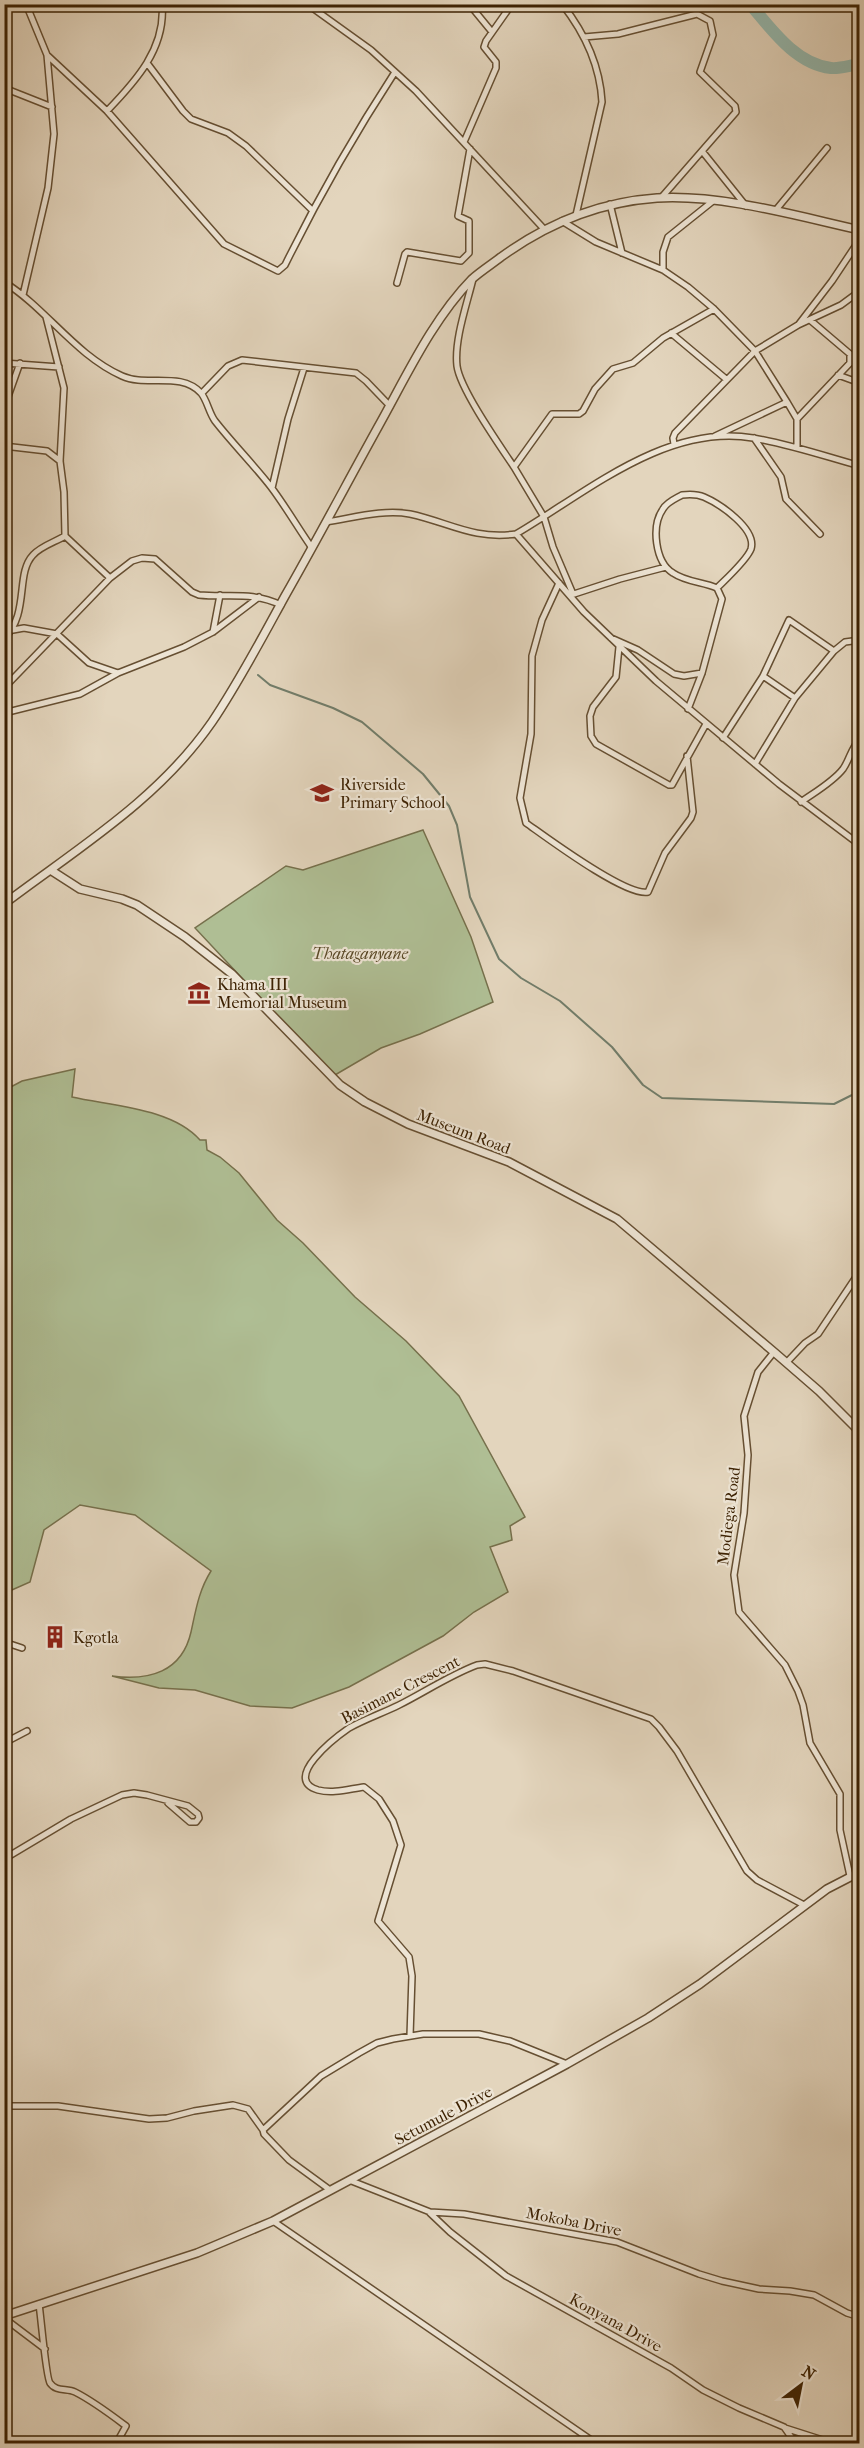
<svg xmlns="http://www.w3.org/2000/svg" width="864" height="2448" font-family="'IM FELL French Canon',serif">
	<style>
		.green { fill: #afbe94; stroke: #76704c; stroke-width: 1.5 }
		.lines { fill: none; stroke-linecap: round; stroke-linejoin: round }
		.stream { stroke: #727d6a; stroke-width: 2 }
		.river { stroke: #95b9af; stroke-width: 12 }
		.minor-casing { stroke: #664f32; stroke-width: 8 }
		.tertiary-casing { stroke: #664f32; stroke-width: 10 }
		.minor { stroke: #ede4d4; stroke-width: 5 }
		.tertiary { stroke: #ede4d4; stroke-width: 7 }
		.labels { text-anchor: middle; stroke-width: 4.5; stroke-linejoin: round; paint-order: stroke }
		.poi-label { font-size: 16px; fill: #3d2203; stroke: #ede4d4; text-anchor: start }
		.park-label { font-size: 16px; font-style: italic; fill: #5a4927; stroke: #ede4d4 }
		.street-label { font-size: 16px; fill: #3d2203; stroke: #ede4d4 }
	</style>
	<rect width="100%" height="100%" fill="#e3d5bd"/>
	<filter id="stains"><feTurbulence type="fractalNoise" baseFrequency=".00333" numOctaves="4"/><feColorMatrix values="0 0 0 0 .2 0 0 0 0 .09 0 0 0 0 .02 0 0 0 .5 -.17"/></filter>
	<radialGradient id="worn" r=".72"><stop offset=".6" stop-color="#630" stop-opacity="0"/><stop offset="1" stop-color="#630" stop-opacity=".3"/></radialGradient>
	<path class="green" d="M423 830 471 937 493 1002 420 1034 381 1048 335 1075 311 1052 195 928 286 866 303 870Z
		M75 1069 72 1097C112 1106 172 1108 200 1140H206L207 1150 220 1157 239 1173 277 1220 303 1243 355 1297 406 1341 459 1396 525 1517 510 1526 512 1540 490 1547 508 1592 474 1612 443 1636 349 1687 292 1708 250 1706 195 1690 159 1688 112 1676C149 1681 182 1672 191 1632 196 1609 199 1590 211 1571L135 1515 80 1505 44 1530 30 1582 5 1593V1090L22 1081Z"/>
	<g class="lines">
		<path class="stream" d="M258 675 270 685 333 708 362 722 423 774 449 806 457 825 470 897 499 959 521 978 560 1001 612 1047 643 1085 662 1098 834 1104 860 1091"/>
		<path class="river" d="M750 4C772 30 796 64 831 68 840 69 851 65 860 64"/>
		<g class="minor-casing">
			<path id="minor" d="M307 4 371 50 416 91 544 229
				M469 4 492 32
				M562 4C584 32 600 66 602 102L576 215
				M584 37 618 34 697 14 710 21 713 35 700 72 735 106 736 112 661 198
				M47 55 107 111 224 244 278 271 285 265C318 198 354 135 395 72
				M147 63 183 111 191 119 228 133 246 146 311 209
				M4 88 52 107
				M107 111C136 81 166 48 162 4
				M464 142 496 68V62L484 47 486 41 512 4
				M702 151 746 206
				M610 204 622 253
				M775 211 827 148
				M562 221 596 242 663 270 688 287 714 309 755 351 787 402 715 436
				M663 270V252L668 237 713 201
				M473 279C467 304 454 340 457 366 460 389 500 446 514 467
				M4 282C47 309 75 355 122 376 146 387 181 371 201 393 207 400 209 413 215 421 233 444 254 465 271 487 286 507 298 528 312 548
				M397 283 405 254 407 252 461 261 469 253V221L458 216 470 149
				M23 295 48 188 54 134 47 55 26 4
				M46 317 64 388 60 461 64 492 65 536 110 578
				M799 324 832 281 860 239
				M671 333 726 379
				M4 363 59 367
				M838 375 860 383
				M202 393 228 366 242 360 356 373 366 381 390 406
				M787 402 797 419V447
				M4 408 20 363
				M797 419 850 363V354L810 320
				M754 438 781 477 786 499 820 534
				M674 444 673 438 675 433 755 351 798 325 841 305 860 291
				M4 446 47 451 60 461
				M272 488 288 419 304 368
				M326 522C353 518 383 509 410 514 448 522 473 540 516 534L584 612 656 681 779 784 860 845
				M516 534C586 493 666 423 753 438 789 444 824 456 860 466
				M559 583 542 620 532 656 531 734 520 798 526 823C546 837 626 897 648 892L665 853 691 818 693 812 687 756
				M573 594 553 547 544 517 514 467 552 414H579L583 411 595 389 613 369 633 363 663 338 714 309
				M571 595 620 579 666 567
				M13 630 24 628 57 634 89 663 118 673
				M213 632 220 595
				M611 638 638 650 674 674 684 676 702 673
				M4 639C30 613 15 574 33 555 41 546 55 542 65 536
				M619 647 616 677 593 707 590 716 591 736 596 744 669 785H672L706 724
				M763 676 795 698 834 651
				M4 688 110 578 132 561 142 558 155 559 192 592 199 595C229 598 251 591 281 605
				M688 709 702 673 722 599 717 588C703 582 686 582 673 573 655 562 651 526 663 509 667 502 675 499 682 495 690 494 697 494 704 497 720 504 757 529 751 549 747 560 726 579 717 588
				M4 713 80 694 118 673 184 647 213 632 259 597
				M723 738 763 676 789 620 834 651 845 642 860 640
				M755 764 795 698
				M801 802C815 792 833 782 843 769 850 759 851 748 860 739
				M774 1352 758 1372 744 1416 748 1455 744 1513 734 1575 739 1612 785 1665 798 1691 803 1705 810 1743 840 1794V1830L850 1876
				M787 1362 805 1343 818 1334 860 1271
				M4 1642 22 1648
				M4 1743 27 1731
				M4 1859 71 1819 122 1795 134 1793 147 1795 188 1806 198 1814 199 1818 196 1822H190L168 1803
				M410 2036 412 1976 409 1957 378 1921 401 1845 393 1821 379 1799 364 1787C349 1789 333 1794 318 1790 281 1779 336 1737 349 1728 365 1719 383 1713 399 1705 425 1692 450 1675 477 1665L485 1664 513 1671 651 1719 659 1727 677 1751 747 1871 757 1880 804 1905
				M4 2106H58L149 2119 167 2118 194 2111 233 2105 248 2109 263 2130
				M349 2180 430 2212 464 2214 617 2242 699 2274 722 2281 759 2289 790 2291 814 2295 847 2313 860 2317
				M330 2190 289 2160 264 2134 263 2130 321 2076 359 2053 377 2043 393 2039 423 2034H479L510 2041 567 2064
				M430 2213 450 2232 506 2276 671 2368 703 2390 739 2408 784 2427 796 2444
				M273 2221 597 2444
				M39 2304C41 2317 46 2378 50 2383 56 2392 67 2388 75 2392 93 2401 110 2414 126 2426L116 2444
				M4 2318 45 2349
				M785 2428 835 2444"/>
		</g>
		<g class="tertiary-casing">
			<path id="tertiary" d="M52 871 80 889 122 899 137 905 185 937 232 974 340 1085 365 1102 408 1124 509 1162 617 1219 774 1352 819 1391 860 1432
				M4 904C78 848 158 800 212 722 239 682 262 638 285 596 317 540 347 483 378 427 406 377 432 320 472 279 481 271 492 264 501 257 548 223 599 202 657 198 721 194 797 216 860 230
				M4 2316 197 2253 273 2221 567 2064 648 2018 700 1984 827 1889 860 1872"/>
		</g>
		<use href="#minor" class="minor"/>
		<use href="#tertiary" class="tertiary"/>
	</g>
	<defs>
		<g id="school-bare" transform="scale(1.8)"><path d="M0-5L7-2L0 1L-7-2ZM-4 1L0 2.5L4 1V4Q0 6-4 4Z" fill="#8f2418" stroke="#ede4d4" stroke-width="2.5" paint-order="stroke"/></g>
		<g id="museum-bare" transform="scale(1.8)"><path d="M0-6L6-3V-2H-6V-3ZM-5-1h2V3h-2ZM-1-1h2V3h-2ZM3-1h2V3H3ZM-6 4H6V6H-6Z" fill="#8f2418" stroke="#ede4d4" stroke-width="2.5" paint-order="stroke"/></g>
		<g id="building-bare" transform="scale(1.8)"><path d="M-4-6H4V6H1V3H-1V6H-4ZM-2.5-4.3h1.7v1.8h-1.7ZM.8-4.3h1.7v1.8H.8ZM-2.5-1h1.7V.8h-1.7ZM.8-1h1.7V.8H.8Z" fill="#8f2418" stroke="#ede4d4" stroke-width="2.5" paint-order="stroke"/></g>
	</defs>
	<g fill-rule="evenodd">
		<use href="#school-bare" x="322" y="793"/>
		<use href="#museum-bare" x="199" y="993"/>
		<use href="#building-bare" x="55" y="1637"/>
	</g>
	<g class="labels">
		<g class="poi-label">
			<text x="340" y="790">Riverside<tspan x="340" dy="18">Primary School</tspan></text>
			<text x="217" y="990">Khama III<tspan x="217" dy="18">Memorial Museum</tspan></text>
			<text x="73" y="1643">Kgotla</text>
		</g>
		<g class="park-label">
			<text x="360" y="959">Thataganyane</text>
		</g>
		<g class="street-label">
			<text transform="translate(464 1131) rotate(21)" y="6">Museum Road</text>
			<text transform="translate(728 1516) rotate(-83)" y="6">Modiega Road</text>
			<text transform="translate(400 1689) rotate(-27)" y="6">Basimane Crescent</text>
			<text transform="translate(443 2115) rotate(-28)" y="6">Setumule Drive</text>
			<text transform="translate(574 2221) rotate(11)" y="6">Mokoba Drive</text>
			<text transform="translate(616 2322) rotate(29)" y="6">Konyana Drive</text>
		</g>
	</g>
	<rect width="864" height="2448" fill="none" stroke="#e3d5bd" stroke-width="24"/>
	<rect x="6" y="6" width="852" height="2436" fill="none" stroke="#3d2203" stroke-width="3"/>
	<rect x="12" y="12" width="840" height="2424" fill="none" stroke="#3d2203" stroke-width="1.5"/>
	<g transform="translate(801 2385) rotate(32)" stroke="#ede4d4" stroke-width="4.5" paint-order="stroke">
	<path d="M0-4.5L10 22L0 15L-10 22Z" fill="#3d2203"/>
	<text y="-9" font-size="16" font-weight="bold" text-anchor="middle" fill="#3d2203">N</text>
	</g>
	<rect width="100%" height="100%" filter="url(#stains)"/>
	<rect width="100%" height="100%" fill="url(#worn)"/>
</svg>
